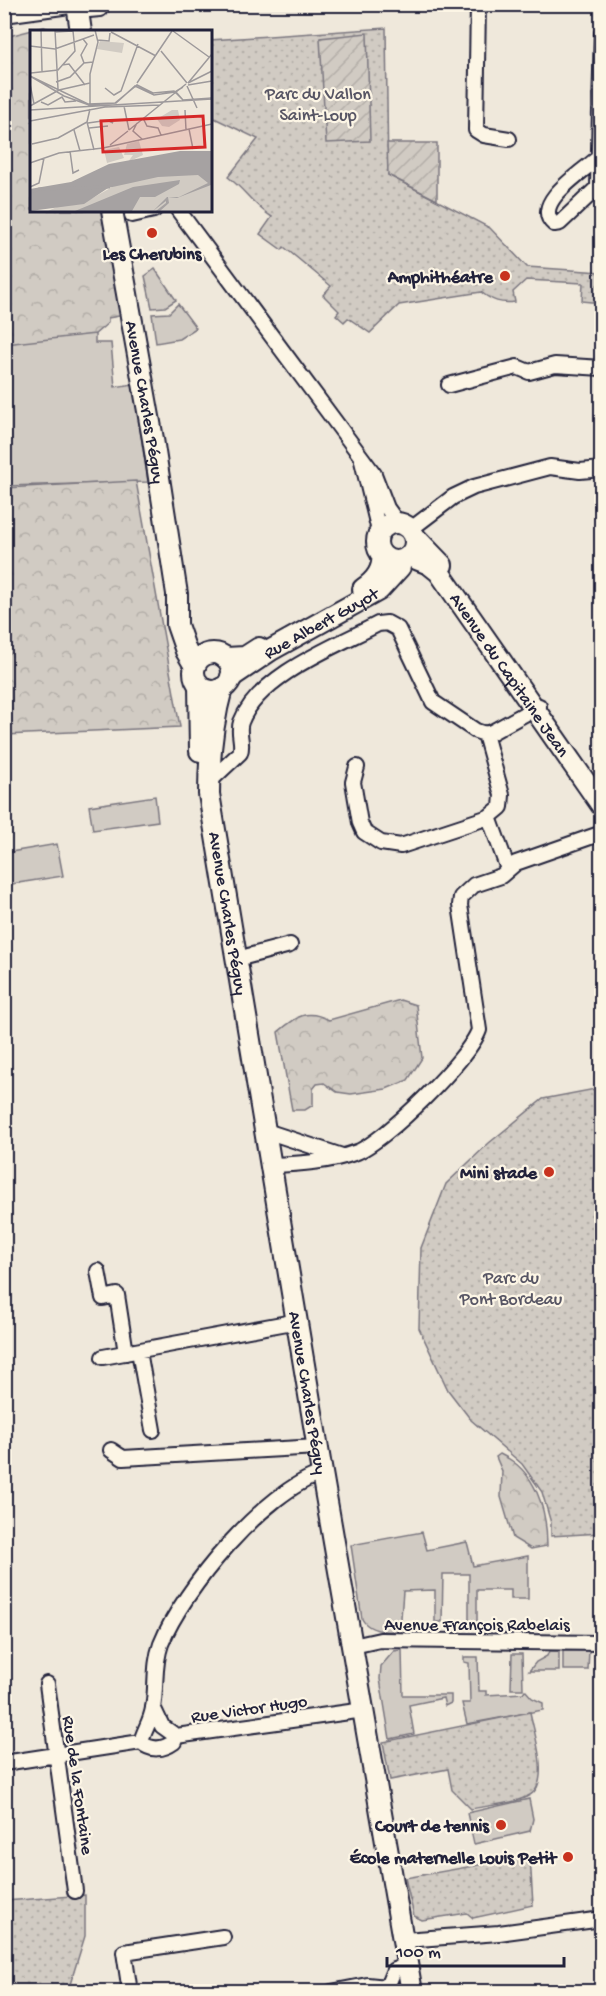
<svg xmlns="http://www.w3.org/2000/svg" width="606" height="1996" font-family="'Gochi Hand',sans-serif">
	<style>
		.grass { fill: #d1cbc3; stroke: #7a767f; stroke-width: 1.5 }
		.forest { fill: url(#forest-crowns); stroke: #7a767f; stroke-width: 1.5 }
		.park { fill: url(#park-dots); stroke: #7a767f; stroke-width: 1.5 }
		.garden { fill: url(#garden-furrows); stroke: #7a767f; stroke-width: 1.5 }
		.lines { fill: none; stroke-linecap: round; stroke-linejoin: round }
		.minor-casing { stroke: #22223b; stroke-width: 18 }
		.secondary-casing { stroke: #22223b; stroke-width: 24 }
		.minor { stroke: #fcf5e5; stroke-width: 14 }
		.secondary { stroke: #fcf5e5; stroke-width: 20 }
		.poi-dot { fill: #c8321e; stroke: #fcf5e5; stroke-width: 2 }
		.labels { text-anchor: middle; stroke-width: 4.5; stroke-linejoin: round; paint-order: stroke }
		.park-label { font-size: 18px; fill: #575564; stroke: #fcf5e5 }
		.poi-label { font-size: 18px; font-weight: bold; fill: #22223b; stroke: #fcf5e5; text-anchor: end }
		.street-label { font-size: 18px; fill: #22223b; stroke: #fcf5e5 }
		.inset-river { fill: none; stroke: #a6a2a2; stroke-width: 3 }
		.inset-road { fill: none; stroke: #9d999b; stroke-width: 1.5 }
		.view { fill: #d62828; fill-opacity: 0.15; stroke: #d62828; stroke-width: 3 }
		.inset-edge { fill: none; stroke: #22223b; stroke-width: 3 }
	</style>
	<defs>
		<pattern id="forest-crowns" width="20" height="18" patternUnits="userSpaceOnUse" patternTransform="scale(1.5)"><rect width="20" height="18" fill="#d1cbc3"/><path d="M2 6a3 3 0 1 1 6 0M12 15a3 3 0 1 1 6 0" fill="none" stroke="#b3aea8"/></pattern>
		<pattern id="park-dots" width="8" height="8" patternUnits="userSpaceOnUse" patternTransform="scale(1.5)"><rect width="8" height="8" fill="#d1cbc3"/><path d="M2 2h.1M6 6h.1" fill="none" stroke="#b3aea8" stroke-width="1.8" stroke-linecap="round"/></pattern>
		<pattern id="garden-furrows" width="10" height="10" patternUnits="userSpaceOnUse" patternTransform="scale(1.5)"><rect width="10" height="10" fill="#d1cbc3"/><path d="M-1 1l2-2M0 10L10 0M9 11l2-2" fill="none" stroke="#b3aea8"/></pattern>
	</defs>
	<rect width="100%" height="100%" fill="#efe8db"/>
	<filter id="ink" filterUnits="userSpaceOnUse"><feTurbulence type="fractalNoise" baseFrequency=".0167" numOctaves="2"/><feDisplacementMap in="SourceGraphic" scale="12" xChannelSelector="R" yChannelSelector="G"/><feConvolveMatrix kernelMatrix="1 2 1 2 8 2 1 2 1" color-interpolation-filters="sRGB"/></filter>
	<g filter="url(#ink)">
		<path class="grass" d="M155 269 176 300 165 307 152 308 145 276Z
			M178 304 196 328 179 339 156 343 152 314 169 313Z
			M78 334H95V343H111L115 387 133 384 148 482 5 486 4 386 8 385 4 344Z
			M155 796 158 821 93 830 89 806Z
			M57 844 63 876 5 885V853Z
			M422 1532 427 1550 467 1542 473 1566 528 1556V1599H511V1590H477V1623L469 1622V1574H443L442 1622H435V1590L403 1591 400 1631C387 1632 369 1632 362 1619L351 1545Z
			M402 1650 403 1695H451V1703L445 1706 443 1698 409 1705 414 1734 390 1739 380 1679 381 1666 394 1651Z
			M589 1650 588 1670H563V1651Z
			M549 1651H559V1671H529L536 1662 547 1656Z
			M512 1654H522L523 1689H511Z
			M464 1657H478L479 1691H486V1695L523 1693 525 1690 532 1698 543 1703V1710L467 1724 462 1703H470L469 1663 464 1662Z
			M529 1799 533 1819 530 1831 474 1844 467 1813Z"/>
		<path class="forest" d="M44 27 54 31 32 32V210H101L123 312 119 316 108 318V323L95 334 5 344V37Z
			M136 481 180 727 5 735V488Z
			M400 1000 416 1005 422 1058 408 1080 386 1089 351 1094 337 1092 324 1083 317 1084 313 1089V1105L305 1110H292L278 1032C296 1017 306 1008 329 1020Z
			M500 1454C536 1470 547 1510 547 1546L531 1549 513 1538 501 1497 502 1471 496 1457Z"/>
		<path class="park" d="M386 28 388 175 490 228 527 267 601 272V303L582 301 583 283 526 280 513 292 515 302C501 304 492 301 481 292L399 305 370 333 348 318 344 322 336 315 339 311 323 295 331 286 284 247 282 250 260 234 272 217C254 206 245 190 228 177L258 139 210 116V40Z
			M595 1089 602 1106 601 1533 551 1536V1523L542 1492 522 1464 471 1420 448 1390 419 1328 421 1248 446 1184 489 1143 543 1099Z
			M530 1712C534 1733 551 1783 530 1795 515 1804 489 1805 471 1809L452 1790 448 1769 390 1780 383 1742Z
			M530 1856 533 1905 473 1918 467 1913 422 1920 414 1916 405 1878Z
			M85 1895V1936L68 1991 5 1992V1901Z"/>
		<path class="garden" d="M367 33 370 141 326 143 320 38Z
			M387 143H437V200L388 175Z"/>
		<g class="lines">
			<g class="minor-casing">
				<path id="minor" d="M478 4 476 130 484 135 509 139
					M78 11 100 9 103 4
					M4 15 77 5
					M598 158C584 171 530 204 554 224L560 223 598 187 602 32
					M178 210 374 474 387 508 397 522
					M132 215 154 210
					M449 385 517 367 529 372 555 365 602 368
					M362 461 379 531
					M411 529 453 497 474 487 550 467 580 471 602 469
					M357 767 353 782 360 823 364 832 381 843 401 846 489 817 501 807 502 795 485 734
					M209 782 240 753C244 743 237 733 241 722 259 675 336 646 378 624L387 623 398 629 433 702 476 731 485 734 492 732 539 706
					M489 817 508 869
					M237 959 290 945
					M266 1131 342 1156
					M271 1165C300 1164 330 1162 357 1152 385 1141 469 1059 479 1030L460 905 461 897 474 885 501 876 516 863 602 833
					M98 1271 103 1298 117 1295 126 1353
					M139 1351 153 1430
					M103 1357 298 1321
					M111 1450 123 1458 318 1447
					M353 1646 380 1640 602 1643
					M47 1684 75 1891
					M153 1707 162 1726 176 1736
					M176 1736 364 1710
					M141 1742C144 1730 151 1721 153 1708 157 1686 153 1666 161 1644 183 1589 265 1491 322 1473
					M4 1763 141 1742C151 1751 163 1750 174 1742L176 1736
					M404 1940 499 1933 602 1919
					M387 1987 394 1970 408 1965
					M130 1992 124 1952 223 1937
					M331 1992 367 1985 387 1987"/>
			</g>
			<g class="secondary-casing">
				<g id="secondary">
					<path d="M77 4 81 32"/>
					<path id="s1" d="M112 210 153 439 177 594V625L186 651 195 666"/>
					<circle cx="396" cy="542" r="19"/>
					<path d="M415 537 442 565"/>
					<path id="s2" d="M409 556 429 564 439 572 602 806"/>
					<path d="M363 589C375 581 384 570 382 555"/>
					<circle cx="213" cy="672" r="19"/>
					<path d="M226 658 245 657 259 648"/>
					<path id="s3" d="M231 677 271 650 379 590 400 567V561"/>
					<path d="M199 684 200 751"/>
					<path id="s4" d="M222 688C212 724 209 757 209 794L322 1473 412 1992"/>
				</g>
			</g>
			<use href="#minor" class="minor"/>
			<use href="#secondary" class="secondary"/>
		</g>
	</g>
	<g class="poi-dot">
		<circle cx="152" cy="233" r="6"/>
		<circle cx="505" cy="276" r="6"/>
		<circle cx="549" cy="1172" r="6"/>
		<circle cx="501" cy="1825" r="6"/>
		<circle cx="568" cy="1857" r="6"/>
	</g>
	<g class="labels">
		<g class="park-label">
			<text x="318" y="99">Parc du Vallon<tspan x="318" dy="21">Saint-Loup</tspan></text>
			<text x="511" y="1283">Parc du<tspan x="511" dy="21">Pont Bordeau</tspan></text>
		</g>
		<g class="poi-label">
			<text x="152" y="259" text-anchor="middle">Les Cherubins</text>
			<text x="493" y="282">Amphithéatre</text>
			<text x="537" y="1178">Mini stade</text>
			<text x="489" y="1831">Court de tennis</text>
			<text x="556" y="1863">École maternelle Louis Petit</text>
		</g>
		<g class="street-label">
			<text dy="6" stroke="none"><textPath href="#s1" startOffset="195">Avenue Charles Péguy</textPath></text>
			<text dy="6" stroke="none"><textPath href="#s3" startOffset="105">Rue Albert Guyot</textPath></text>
			<text dy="6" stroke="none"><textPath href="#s2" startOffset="159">Avenue du Capitaine Jean</textPath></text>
			<text dy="6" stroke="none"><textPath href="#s4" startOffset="228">Avenue Charles Péguy</textPath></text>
			<text dy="6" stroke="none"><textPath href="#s4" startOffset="714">Avenue Charles Péguy</textPath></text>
			<text x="477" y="1630">Avenue François Rabelais</text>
			<text transform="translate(249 1708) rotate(-8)" y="6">Rue Victor Hugo</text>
			<text transform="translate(79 1785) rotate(82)" y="6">Rue de la Fontaine</text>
		</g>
	</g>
	<g transform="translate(30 30)">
		<rect width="182" height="182" fill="#efe8db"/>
		<path d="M70 11 94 13 92 23 67 19Z" fill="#d1cbc3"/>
		<path d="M109 111 113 125 98 132 103 125H94L97 114ZM89 117 94 128 77 133 74 120Z" fill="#d1cbc3"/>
		<path d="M142 80H148L150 90 139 97 132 96 127 89ZM171 144 181 153V181H18L31 175 52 174 84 156 126 146Z" fill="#d1cbc3"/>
		<path d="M150 121H181V155L147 168 138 167 139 173 130 181H126L136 173V171L123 181 137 167H149L178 153 168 145 128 147 78 158 54 174 0 181V159L41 152 79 134ZM150 150 149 154 125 167H110L102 181H45L103 157Z" fill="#a6a2a2"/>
		<path class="inset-river" d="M0 163 9 159 80 157"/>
		<path class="inset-road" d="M11 0 12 41M25 0 28 59M143 1 179 27M81 2 126 26M53 9 57 14 51 25 54 33M68 10 79 11 80 3M0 16 25 19 64 5M131 21 157 53M32 35 39 34 55 55M1 43 28 40 45 21 43 1 25 2M0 46 34 66 59 75 86 73 105 56 124 65 145 62 153 57M0 46 58 74 85 73 107 55 123 63 144 61 153 70 182 69M26 52 40 47 54 33 63 32M107 53 142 1M158 53 182 24M158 53 182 41M0 54 4 74M158 55 182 51M157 56 167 78M75 58 84 65 91 61 108 14M146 62 153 70 182 68M11 72 18 75 32 67 35 72 46 71M60 74V44L68 12 65 0M0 76 29 60 60 53M94 76 99 100M60 79 57 92 64 120M0 80 182 69M155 80 156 100M113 88 117 96 128 98 131 105M0 91 75 77 130 75M58 93 72 91H81L83 93 79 91M107 93 103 101 112 109M59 98 78 96M159 99 163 119M44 100 50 121M99 100 156 54M2 114 28 108 57 92M80 115 98 101M40 121 43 143 49 140M0 133 29 123 73 118 182 94M0 157 9 153 14 128"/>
		<path class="view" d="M173 86 175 117 73 122 71 91Z"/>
		<rect width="182" height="182" class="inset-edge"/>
	</g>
	<rect width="606" height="1996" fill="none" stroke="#fcf5e5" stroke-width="24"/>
	<rect x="12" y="12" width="582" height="1972" fill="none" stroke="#22223b" stroke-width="2" filter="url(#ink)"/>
	<path d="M387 1957v9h177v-9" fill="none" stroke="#22223b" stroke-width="3"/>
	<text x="396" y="1957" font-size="18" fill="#22223b" stroke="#fcf5e5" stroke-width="4.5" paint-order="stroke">100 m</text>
</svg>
